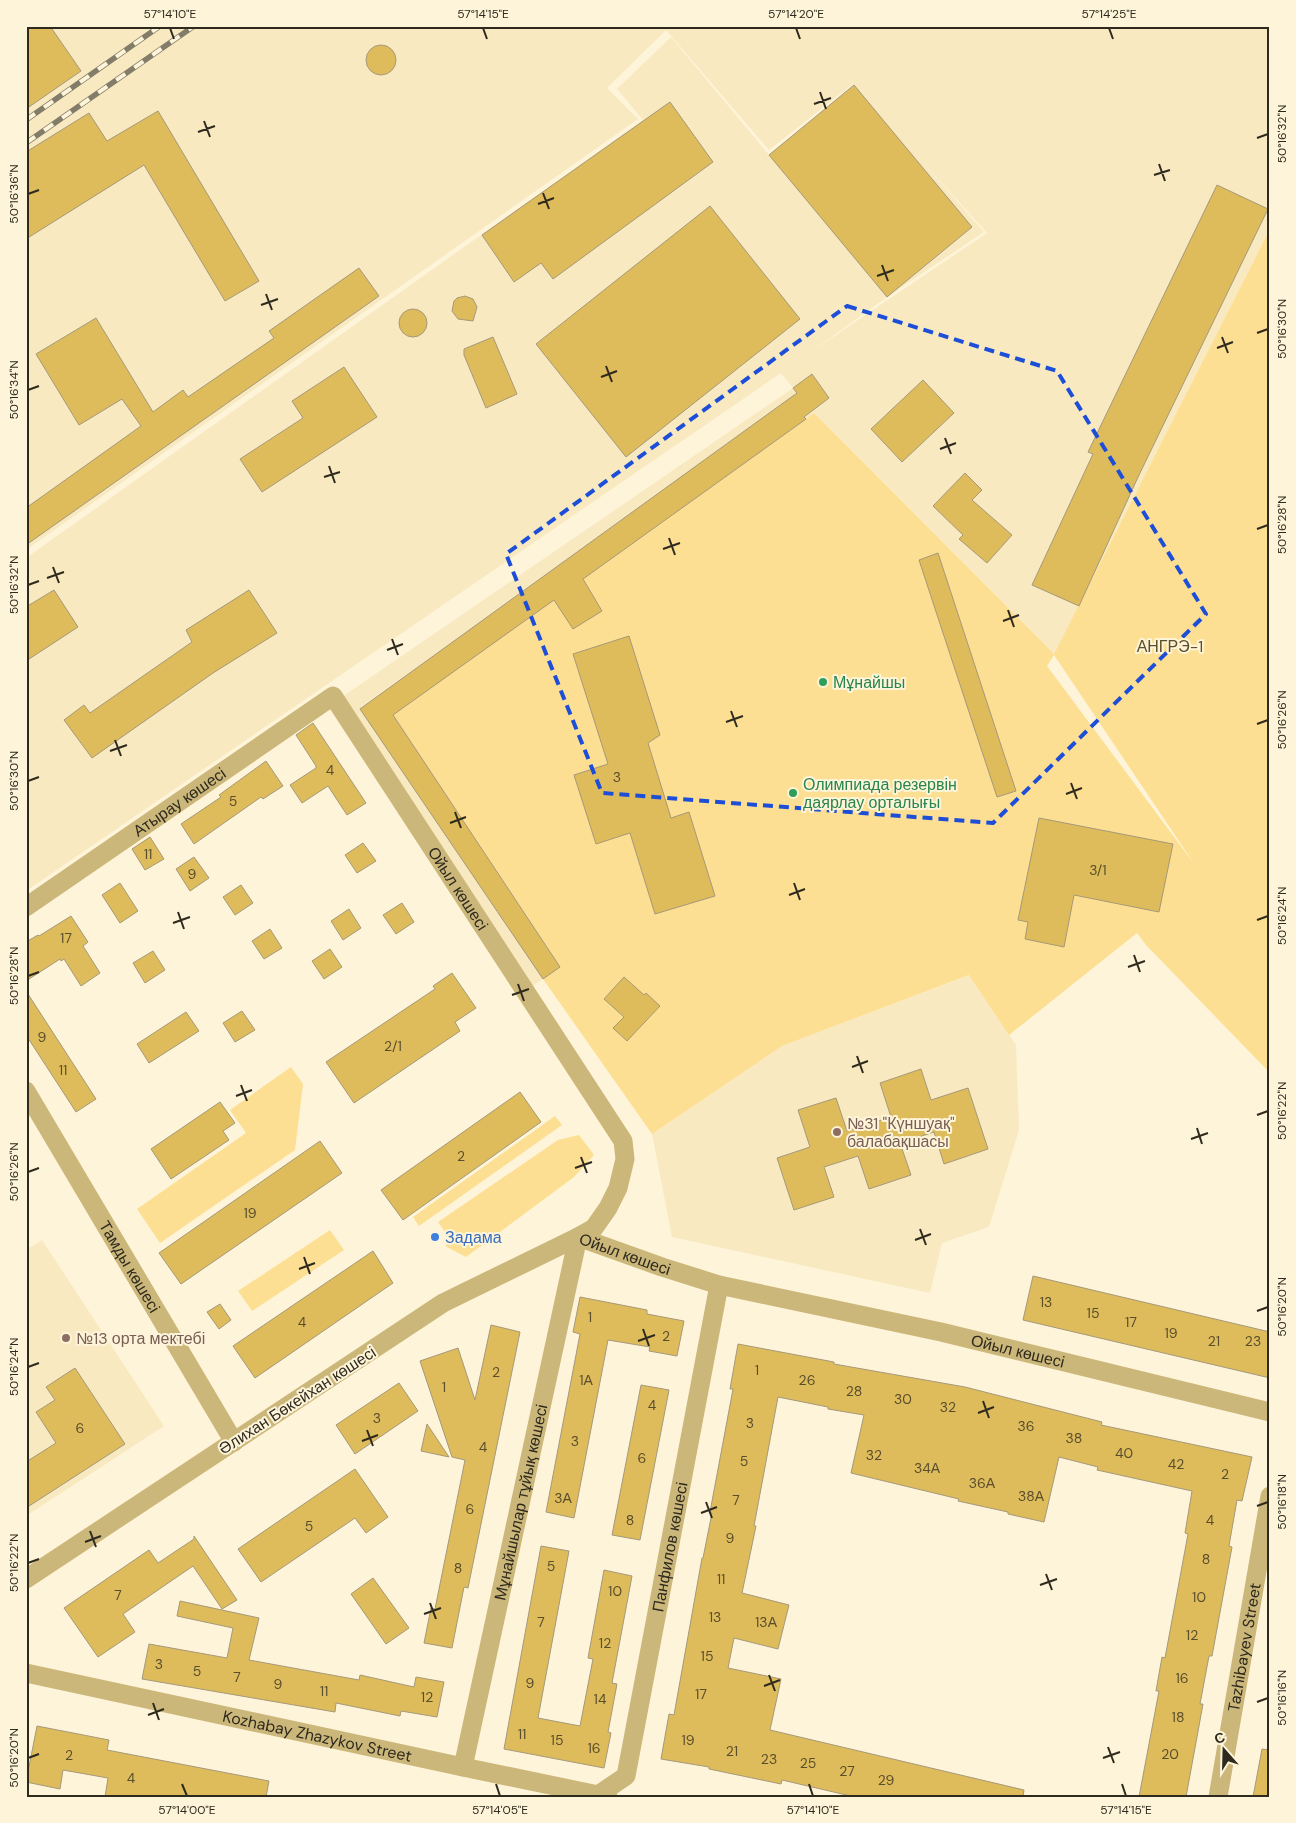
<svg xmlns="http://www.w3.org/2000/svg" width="1296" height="1823" font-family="'DM Sans',sans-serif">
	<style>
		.built { fill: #f8e9c0; fill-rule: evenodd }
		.green { fill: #fddf93; fill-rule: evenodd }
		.building { fill: #debb5b; stroke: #a5997a }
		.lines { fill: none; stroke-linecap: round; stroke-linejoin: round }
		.street { stroke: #ccb77b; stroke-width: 19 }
		.rail-casing { stroke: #827c69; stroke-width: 5.5 }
		.rail { stroke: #fef4d9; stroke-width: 4; stroke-dasharray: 11; stroke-linecap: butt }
		.marked { fill: none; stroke: #1d4ed8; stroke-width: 4; stroke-dasharray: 10 6; stroke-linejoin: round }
		.ticks { fill: none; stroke: #2e2a1d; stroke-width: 2 }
		.leisure-dot { fill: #2e9e5b; stroke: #fef4d9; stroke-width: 2 }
		.education-dot { fill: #8d6e63; stroke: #fef4d9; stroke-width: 2 }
		.shop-dot { fill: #3f7fe0; stroke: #fef4d9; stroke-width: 2 }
		.labels { text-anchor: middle; stroke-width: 4; stroke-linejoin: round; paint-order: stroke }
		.number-label { font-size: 14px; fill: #5a4e2c }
		.park-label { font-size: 16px; fill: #5d4e26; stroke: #fef4d9 }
		.leisure-label { font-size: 16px; fill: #27864d; stroke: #fef4d9; text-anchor: start }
		.street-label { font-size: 16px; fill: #2e2a1d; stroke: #fef4d9 }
		.education-label { font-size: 16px; fill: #785e54; stroke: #fef4d9; text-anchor: start }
		.shop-label { font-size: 16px; fill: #366cbe; stroke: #fef4d9; text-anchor: start }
		.neatline { fill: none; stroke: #2e2a1d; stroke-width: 2 }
		.ticks-label { font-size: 12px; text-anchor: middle; fill: #2e2a1d }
	</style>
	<rect width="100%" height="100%" fill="#fef4d9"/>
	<path class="built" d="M26 26H1270V229L1054 654 814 413 393 716 560 967 531 987 339 699 793 388 781 373 26 891V558L643 120 617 89 671 37 769 155 854 85 853 84 769 150 666 30 607 88 638 119 26 550ZM915 153 987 233 809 353 887 297 984 232Z
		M970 975 1016 1045 1019 1130 989 1227 942 1243 930 1293 672 1237 652 1134 782 1046Z
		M42 1240 164 1426 26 1516V1250Z"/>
	<path class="green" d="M1270 229V1073L1146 945 1137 933 1009 1035 969 975 782 1046 652 1134 543 979 560 967 393 715 814 413 1054 654ZM1054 655 1195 865 1047 666Z
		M291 1067 303 1084 295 1150 160 1243 137 1209 246 1133 230 1110Z
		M555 1116 562 1125 419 1226 413 1217Z
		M579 1135 594 1155 574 1177 466 1257 445 1246 451 1241 438 1222 558 1140Z
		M330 1230 344 1250 252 1311 238 1291Z"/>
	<path class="building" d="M26 26H50L81 71 26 109Z
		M366 60a15 15 0 1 1 30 0a15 15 0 1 1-30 0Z
		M854 85 972 227 887 297 769 155Z
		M670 102 713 162 553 279 541 263 514 282 482 235Z
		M158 111 259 281 225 301 144 165 26 239V152L89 113 107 141Z
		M1217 185 1268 209 1139 475 1079 606 1032 585 1093 454 1088 452Z
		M710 206 800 319 626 457 536 344Z
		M359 268 379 296 26 545V508L141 426 122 399 79 425 36 354 96 318 153 412 183 390 188 397 274 338 269 331Z
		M465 296 473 299 477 307 473 321 458 319 452 311 454 301 457 298Z
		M399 323a14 14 0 1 1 28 0a14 14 0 1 1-28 0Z
		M493 337 517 394 486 408 464 355V349Z
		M344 367 377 417 262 492 240 459 303 418 292 401Z
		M812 374 829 398 804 417 806 419 583 579 602 611 573 629 554 600 393 715 560 967 543 979 360 709 797 393 793 388Z
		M923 380 954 413 902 462 871 429Z
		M965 473 982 490 972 500 1012 535 987 563 959 539 963 535 933 506Z
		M938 553 1016 791 997 797 919 560Z
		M54 590 78 627 26 661V607Z
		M249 590 277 633 213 673 92 758 64 720 84 705 90 713 192 642 186 630Z
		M629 636 660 735 648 743 671 818 689 812 715 896 655 914 630 833 596 844 574 775 608 764 573 654Z
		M313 723 366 803 347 815 328 786 302 803 290 785 316 768V766L296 735Z
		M266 761 283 786 263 799 261 797 194 844 181 824 221 797 219 795Z
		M1039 818 1173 844 1159 912 1074 895 1064 947 1025 939 1028 922 1018 920Z
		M150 837 164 859 145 870 132 849Z
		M363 843 376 861 357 873 345 855Z
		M194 857 209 878 190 891 176 869Z
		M120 883 138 911 120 923 102 895Z
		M241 885 253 903 235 915 223 897Z
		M402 903 414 922 396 934 383 915Z
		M349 909 361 928 343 940 331 921Z
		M71 916 88 942 83 946 100 973 81 986 64 959 61 961 60 959 26 981V942L38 935 39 936Z
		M270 929 282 948 264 959 252 941Z
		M330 949 342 967 324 979 312 961Z
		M153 951 165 970 145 983 133 963Z
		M452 973 476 1008 455 1022 460 1031 354 1103 326 1062 435 989 433 986Z
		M624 977 644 995 646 993 660 1006 627 1041 613 1028 624 1017 604 999Z
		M26 991 96 1099 76 1112 26 1035Z
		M242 1011 255 1030 235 1042 223 1023Z
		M186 1012 199 1031 149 1063 137 1044Z
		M921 1069 931 1100 968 1088 988 1149 944 1164 934 1132 900 1143 911 1175 869 1189 858 1156 824 1167 834 1197 794 1210 777 1158 810 1147 798 1110 836 1098 847 1131 891 1117 880 1083Z
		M520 1092 541 1122 403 1220 381 1190Z
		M220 1102 235 1123 223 1131 229 1140 171 1179 151 1149Z
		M320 1141 342 1173 181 1284 159 1253Z
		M373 1251 393 1283 255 1378 233 1346Z
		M1033 1276 1270 1332V1378L1023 1320Z
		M580 1297 647 1310V1314L684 1321 677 1356 649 1351 650 1347 608 1340 574 1518 546 1512 580 1334 573 1332Z
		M220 1304 231 1320 219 1329 207 1312Z
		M491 1325 520 1332 468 1588 464 1587 452 1648 424 1643 431 1608 435 1609 465 1460 452 1457 420 1361 458 1348 475 1400Z
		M738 1344 834 1362V1364L965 1387 1102 1422 1101 1425 1252 1457 1242 1501 1237 1500 1229 1546 1232 1547 1212 1656H1209L1200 1704H1203L1186 1797H1139L1159 1691H1156L1162 1657 1165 1658 1188 1534 1185 1533 1192 1491 1097 1470 1098 1467 1059 1457 1044 1522 1008 1514V1512L958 1501 959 1499 851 1473 864 1415 828 1409V1407L778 1397 754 1526H756L742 1593 789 1605 778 1649 734 1638 728 1668 781 1679 770 1730 1024 1790 1023 1797H855L782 1780 781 1784 709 1769V1767L661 1759 669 1714 674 1715 702 1558H703L712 1513 710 1512 733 1389H730Z
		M75 1368 125 1444 26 1508V1462L56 1443 36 1412 55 1400 46 1387Z
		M399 1383 418 1411 355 1454 336 1425Z
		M641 1385 669 1390 640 1540 612 1535Z
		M427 1424 449 1457 421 1451Z
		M355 1469 388 1517 366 1533 355 1518 261 1582 238 1549Z
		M194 1536 237 1600 222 1609 193 1566 123 1614 135 1632 98 1657 64 1608 149 1550 158 1563 194 1539Z
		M541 1546 569 1551 538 1718 580 1726 593 1659 588 1658 604 1570 632 1576 612 1683 617 1684 608 1732 611 1733 604 1768 504 1749Z
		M373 1578 409 1628 386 1644 351 1594Z
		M180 1601 259 1618 249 1660 359 1680 360 1675 414 1687 416 1677 444 1682 437 1717 401 1711 400 1716 336 1703 335 1712 142 1679 149 1644 227 1658 233 1628 177 1616Z
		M37 1726 109 1740 107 1750 269 1781 266 1797H105L108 1778 63 1770 60 1789 26 1782Z
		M1262 1749 1270 1750V1797H1253Z"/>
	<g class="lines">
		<g class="street">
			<path id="s1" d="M26 907 333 696 623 1141 625 1159 618 1188 608 1208 594 1228 578 1237 443 1303 26 1579"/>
			<path id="s2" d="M26 1091 234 1442"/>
			<path id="s3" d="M578 1237 662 1267 719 1285 941 1332 1270 1412"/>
			<path id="s4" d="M26 1673 463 1767 608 1797"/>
			<path id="s5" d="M463 1767 578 1237"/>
			<path id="s6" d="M598 1797V1795L626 1776 719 1285"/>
			<path id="s7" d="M1218 1797 1270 1496"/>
		</g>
		<g class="rail-casing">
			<path id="rail" d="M26 120 160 26
				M26 143 194 26"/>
		</g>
		<use href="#rail" class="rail"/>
	</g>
	<path class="marked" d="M847 306 1057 371 1206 614 993 823 602 793 506 554Z"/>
	<path class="ticks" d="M170 28 174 39M483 28 487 39M796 28 800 39M1109 28 1113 39M820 92 826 109M814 104 831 98M204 121 210 137M198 132 215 126M1257 138 1268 134M1159 164 1165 181M1154 175 1170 170M543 193 549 209M28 194 39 190M538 204 554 198M882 265 888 281M877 276 894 270M266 294 272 310M261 305 278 299M1257 333 1268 329M1222 337 1228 353M1217 348 1233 342M606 366 612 382M601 377 617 371M28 390 39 386M945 438 951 454M940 449 956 443M329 466 335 483M324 477 340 472M1257 529 1268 525M669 538 675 555M663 549 680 543M53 567 59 583M47 578 64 572M28 585 39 581M1008 610 1014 627M1003 621 1019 615M392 639 398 655M387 650 403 644M731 711 737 727M726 722 743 716M1257 724 1268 720M115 740 121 756M110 751 127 745M28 781 39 777M1071 783 1077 799M1066 794 1082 788M455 812 461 828M450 823 466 817M794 883 800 900M789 895 805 889M178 912 184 929M1257 920 1268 916M173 923 190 917M1134 955 1140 972M1128 967 1145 961M28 976 39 972M518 984 524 1001M512 995 529 989M857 1056 863 1073M852 1067 868 1061M241 1085 247 1101M236 1096 252 1090M1257 1115 1268 1111M1197 1128 1202 1144M1191 1139 1208 1133M581 1157 587 1173M575 1168 592 1162M28 1172 39 1168M920 1229 926 1245M915 1240 931 1234M304 1257 310 1274M299 1269 315 1263M1257 1311 1268 1307M643 1329 649 1346M638 1341 655 1335M28 1367 39 1363M983 1401 989 1418M978 1413 994 1407M367 1430 373 1446M362 1441 378 1435M706 1502 712 1518M1257 1506 1268 1502M701 1513 717 1507M90 1531 96 1547M85 1542 101 1536M28 1563 39 1559M1046 1574 1052 1590M1040 1585 1057 1579M430 1603 436 1619M424 1614 441 1608M769 1675 775 1691M764 1686 780 1680M1257 1702 1268 1698M153 1703 159 1720M148 1715 164 1709M1108 1747 1114 1763M28 1758 39 1754M1103 1758 1120 1752M182 1784 187 1796M496 1784 500 1796M809 1784 813 1796M1122 1784 1126 1796"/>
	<g class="leisure-dot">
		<circle cx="823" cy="682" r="5"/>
		<circle cx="793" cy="793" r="5"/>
	</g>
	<g class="education-dot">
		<circle cx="837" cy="1132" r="5"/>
		<circle cx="66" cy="1338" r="5"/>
	</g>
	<circle class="shop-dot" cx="435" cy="1237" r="5"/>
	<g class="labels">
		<g class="number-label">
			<text x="330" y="775">4</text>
			<text x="617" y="782">3</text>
			<text x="233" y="806">5</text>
			<text x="148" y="859">11</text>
			<text x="1098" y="875">3/1</text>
			<text x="192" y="879">9</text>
			<text x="66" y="943">17</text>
			<text x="42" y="1042">9</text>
			<text x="393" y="1051">2/1</text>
			<text x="63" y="1075">11</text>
			<text x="461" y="1161">2</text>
			<text x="250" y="1218">19</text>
			<text x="1046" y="1307">13</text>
			<text x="1093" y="1318">15</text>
			<text x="590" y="1322">1</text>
			<text x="302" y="1327">4</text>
			<text x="1131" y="1327">17</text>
			<text x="1171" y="1338">19</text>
			<text x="666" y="1341">2</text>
			<text x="1214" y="1346">21</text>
			<text x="1253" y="1346">23</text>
			<text x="757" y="1375">1</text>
			<text x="496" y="1377">2</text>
			<text x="586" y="1385">1А</text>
			<text x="807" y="1385">26</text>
			<text x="444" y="1392">1</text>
			<text x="854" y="1396">28</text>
			<text x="903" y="1404">30</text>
			<text x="652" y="1410">4</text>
			<text x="948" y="1412">32</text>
			<text x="377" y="1423">3</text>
			<text x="750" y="1428">3</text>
			<text x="1026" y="1431">36</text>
			<text x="80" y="1433">6</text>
			<text x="1074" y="1443">38</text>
			<text x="575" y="1446">3</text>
			<text x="483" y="1452">4</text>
			<text x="1124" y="1458">40</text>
			<text x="874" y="1460">32</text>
			<text x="642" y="1463">6</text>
			<text x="744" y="1466">5</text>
			<text x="1176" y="1469">42</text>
			<text x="927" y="1473">34А</text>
			<text x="1225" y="1479">2</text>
			<text x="982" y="1488">36А</text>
			<text x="1031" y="1501">38А</text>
			<text x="563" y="1503">3А</text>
			<text x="736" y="1505">7</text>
			<text x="470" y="1514">6</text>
			<text x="630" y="1525">8</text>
			<text x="1210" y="1525">4</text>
			<text x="309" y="1531">5</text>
			<text x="730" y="1543">9</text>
			<text x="1206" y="1564">8</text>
			<text x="551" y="1571">5</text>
			<text x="458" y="1573">8</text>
			<text x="721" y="1584">11</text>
			<text x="615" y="1596">10</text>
			<text x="118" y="1600">7</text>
			<text x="1199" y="1602">10</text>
			<text x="715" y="1622">13</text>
			<text x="541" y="1627">7</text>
			<text x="766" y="1627">13А</text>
			<text x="1192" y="1640">12</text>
			<text x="605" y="1648">12</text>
			<text x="707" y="1661">15</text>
			<text x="159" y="1669">3</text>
			<text x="197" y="1676">5</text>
			<text x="237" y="1682">7</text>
			<text x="1182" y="1683">16</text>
			<text x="530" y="1688">9</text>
			<text x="278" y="1689">9</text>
			<text x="324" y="1696">11</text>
			<text x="701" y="1699">17</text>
			<text x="427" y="1702">12</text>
			<text x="600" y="1704">14</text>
			<text x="1178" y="1722">18</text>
			<text x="522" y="1739">11</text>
			<text x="557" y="1745">15</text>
			<text x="688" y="1745">19</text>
			<text x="594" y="1753">16</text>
			<text x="732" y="1756">21</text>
			<text x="1170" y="1759">20</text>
			<text x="69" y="1760">2</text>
			<text x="769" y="1764">23</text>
			<text x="808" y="1768">25</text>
			<text x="847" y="1776">27</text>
			<text x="131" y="1783">4</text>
			<text x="886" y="1785">29</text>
		</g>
		<g class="park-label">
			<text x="1170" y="652">АНГРЭ-1</text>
		</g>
		<g class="leisure-label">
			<text x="833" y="688">Мұнайшы</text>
			<text x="803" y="790">Олимпиада резервін<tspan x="803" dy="18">даярлау орталығы</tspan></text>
		</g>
		<g class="street-label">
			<text dy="6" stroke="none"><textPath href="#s1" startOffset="186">Атырау көшесі</textPath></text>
			<text dy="6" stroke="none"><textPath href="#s1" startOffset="602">Ойыл көшесі</textPath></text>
			<text dy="6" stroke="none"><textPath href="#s3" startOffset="50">Ойыл көшесі</textPath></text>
			<text dy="6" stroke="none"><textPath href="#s2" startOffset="204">Тамды көшесі</textPath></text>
			<text dy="6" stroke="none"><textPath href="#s3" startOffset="455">Ойыл көшесі</textPath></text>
			<text transform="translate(297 1400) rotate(-33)" y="6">Әлихан Бөкейхан көшесі</text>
			<text dy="6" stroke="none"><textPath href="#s5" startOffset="271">Мұнайшылар тұйық көшесі</textPath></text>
			<text dy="6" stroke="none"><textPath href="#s6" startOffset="269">Панфилов көшесі</textPath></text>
			<text dy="6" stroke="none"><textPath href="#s7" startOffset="152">Tazhibayev Street</textPath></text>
			<text dy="6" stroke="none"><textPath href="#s4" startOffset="298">Kozhabay Zhazykov Street</textPath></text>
		</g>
		<g class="education-label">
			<text x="847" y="1129">№31 "Күншуақ"<tspan x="847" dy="18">балабақшасы</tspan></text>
			<text x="76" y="1344">№13 орта мектебі</text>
		</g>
		<g class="shop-label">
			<text x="445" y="1243">Задама</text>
		</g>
	</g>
	<rect width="1296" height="1823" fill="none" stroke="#fef4d9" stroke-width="55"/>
	<g transform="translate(1224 1750) rotate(340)" stroke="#fef4d9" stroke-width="4" paint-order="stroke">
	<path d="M0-4L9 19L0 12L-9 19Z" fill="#2e2a1d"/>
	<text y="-8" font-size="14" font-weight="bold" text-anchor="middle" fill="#2e2a1d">С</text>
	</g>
	<rect x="28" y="28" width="1240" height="1768" class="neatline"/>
	<g class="ticks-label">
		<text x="170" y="18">57°14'10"E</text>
		<text x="483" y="18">57°14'15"E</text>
		<text x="796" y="18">57°14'20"E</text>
		<text x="1109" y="18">57°14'25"E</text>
		<text transform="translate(1282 134) rotate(-90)" y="4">50°16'32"N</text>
		<text transform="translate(14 194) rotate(-90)" y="4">50°16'36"N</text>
		<text transform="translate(1282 329) rotate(-90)" y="4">50°16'30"N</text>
		<text transform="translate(14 390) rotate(-90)" y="4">50°16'34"N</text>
		<text transform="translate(1282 525) rotate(-90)" y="4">50°16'28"N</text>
		<text transform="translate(14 585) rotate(-90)" y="4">50°16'32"N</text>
		<text transform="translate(1282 720) rotate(-90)" y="4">50°16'26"N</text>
		<text transform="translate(14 781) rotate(-90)" y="4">50°16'30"N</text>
		<text transform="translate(1282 916) rotate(-90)" y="4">50°16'24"N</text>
		<text transform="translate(14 976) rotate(-90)" y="4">50°16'28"N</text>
		<text transform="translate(1282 1111) rotate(-90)" y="4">50°16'22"N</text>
		<text transform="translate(14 1172) rotate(-90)" y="4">50°16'26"N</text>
		<text transform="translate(1282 1307) rotate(-90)" y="4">50°16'20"N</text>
		<text transform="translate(14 1367) rotate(-90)" y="4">50°16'24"N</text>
		<text transform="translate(1282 1502) rotate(-90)" y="4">50°16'18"N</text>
		<text transform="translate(14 1563) rotate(-90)" y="4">50°16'22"N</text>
		<text transform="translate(1282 1698) rotate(-90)" y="4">50°16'16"N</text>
		<text transform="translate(14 1758) rotate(-90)" y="4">50°16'20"N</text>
		<text x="187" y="1814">57°14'00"E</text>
		<text x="500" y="1814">57°14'05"E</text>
		<text x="813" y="1814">57°14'10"E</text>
		<text x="1126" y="1814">57°14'15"E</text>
	</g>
</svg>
